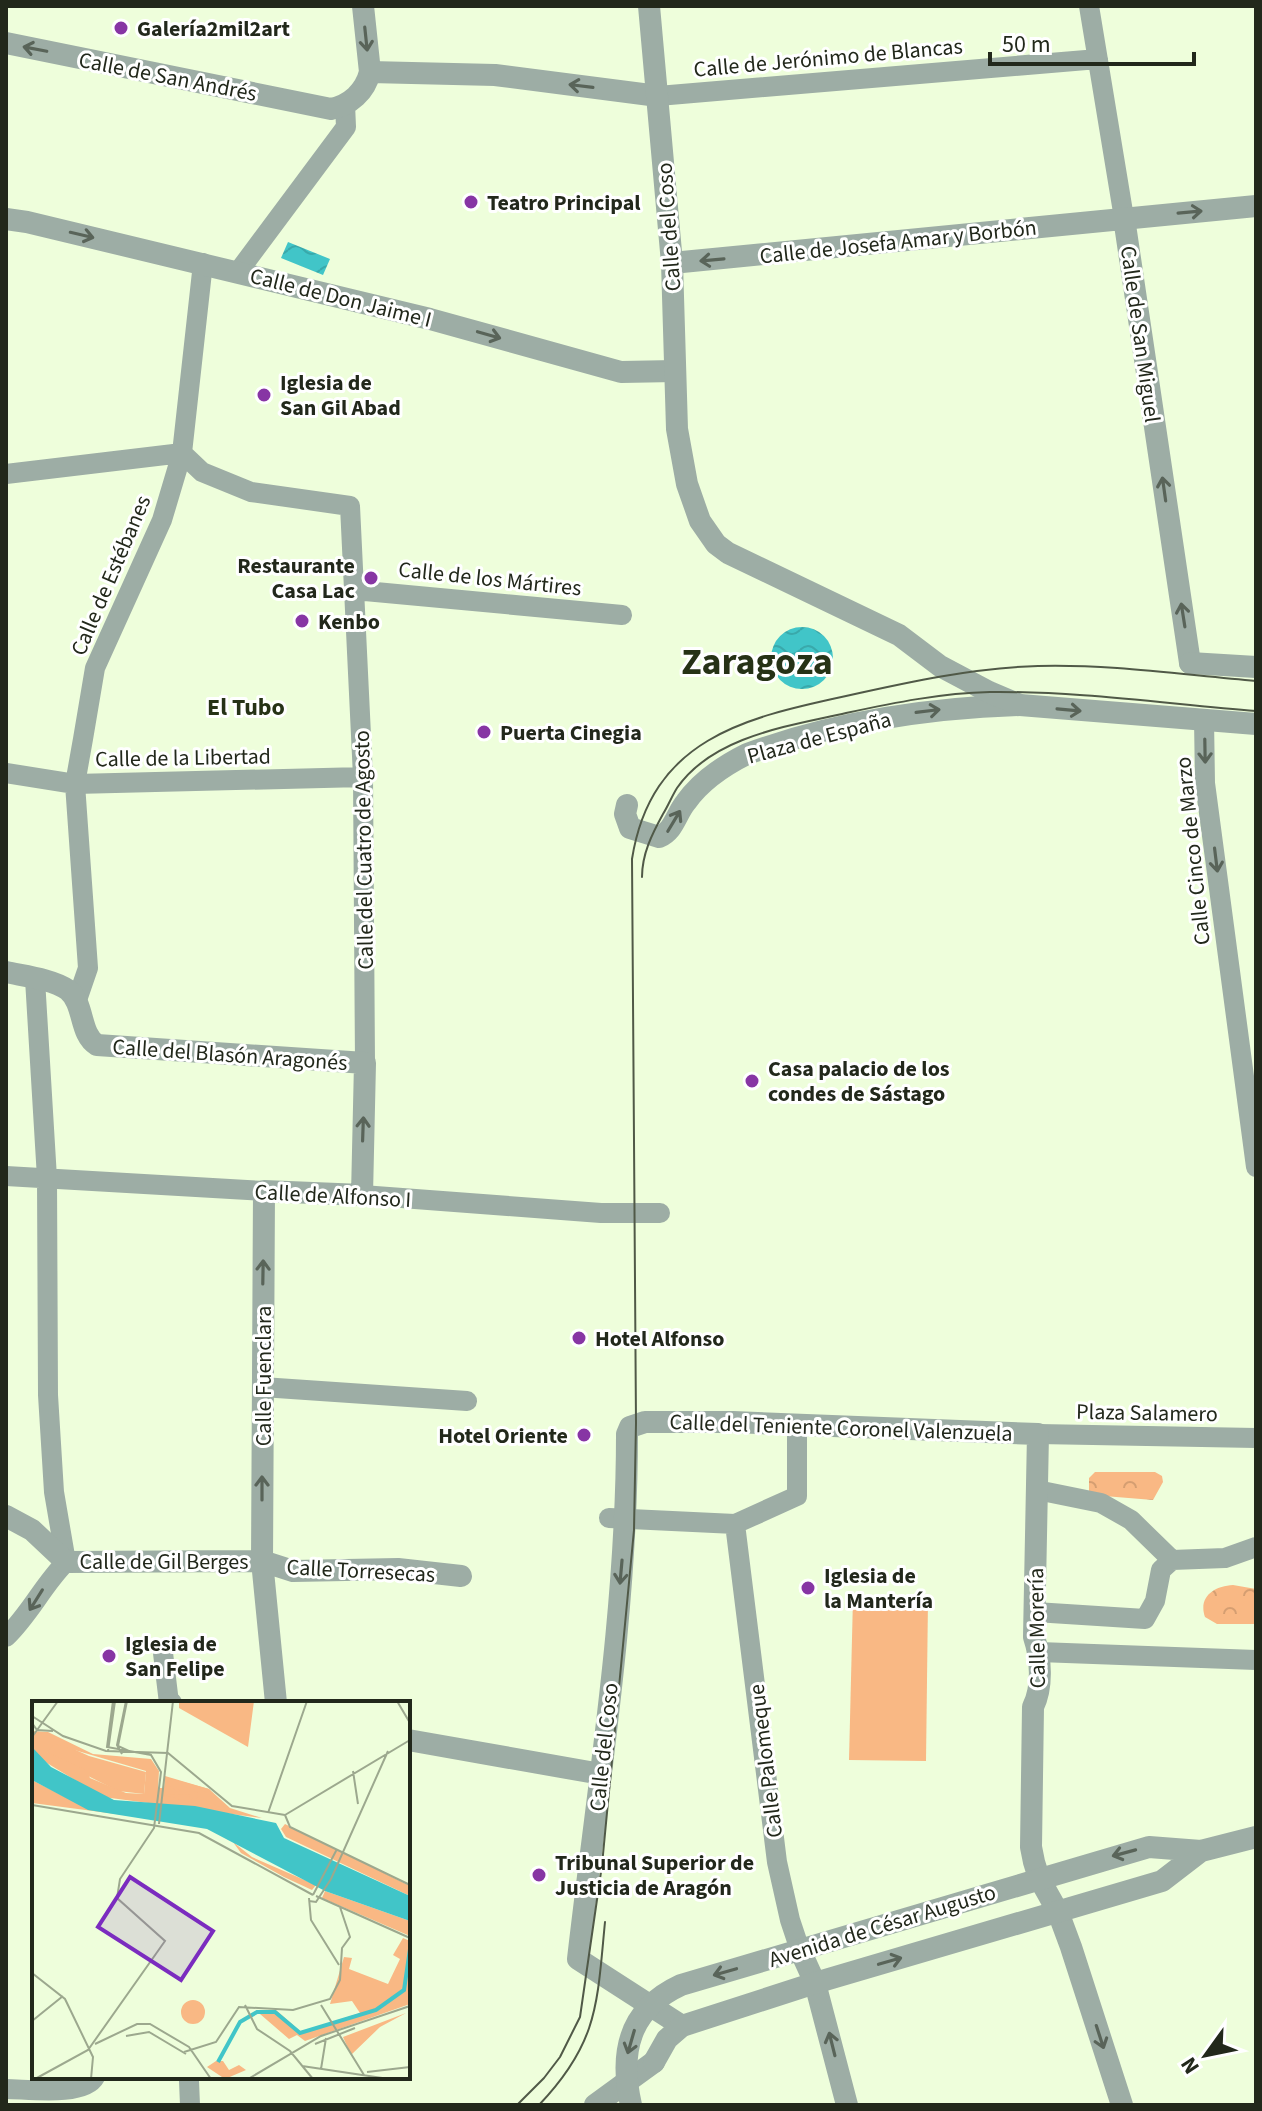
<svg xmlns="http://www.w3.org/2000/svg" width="1262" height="2111" font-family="'Source Sans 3',sans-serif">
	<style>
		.grass { fill: #f9b884 }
		.forest { fill: url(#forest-crowns) }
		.water { fill: url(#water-waves) }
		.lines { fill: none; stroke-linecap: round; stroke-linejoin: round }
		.pedestrian { stroke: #9dada5; stroke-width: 20 }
		.minor { stroke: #9dada5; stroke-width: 22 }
		.tertiary { stroke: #9dada5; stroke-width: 22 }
		.tram { stroke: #505947; stroke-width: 2 }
		.oneway { stroke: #596459 }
		.poi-dot { fill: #8735a4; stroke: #fff; stroke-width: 3 }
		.labels { text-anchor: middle; stroke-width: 6; stroke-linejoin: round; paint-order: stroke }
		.poi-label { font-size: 22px; font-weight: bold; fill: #22281b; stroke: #fff; text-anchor: start }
		.street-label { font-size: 22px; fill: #22281b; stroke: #fff }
		.neighbourhood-label { font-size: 24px; font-weight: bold; fill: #263216; stroke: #fff }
		.town-label { font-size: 38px; font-weight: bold; fill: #263216; stroke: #fff }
		.inset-river { fill: none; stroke: #41c5c8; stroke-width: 4 }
		.inset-road { fill: none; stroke: #9ca88e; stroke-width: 2 }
		.view { fill: #7b2cbf; fill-opacity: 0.15; stroke: #7b2cbf; stroke-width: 4 }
		.inset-edge { fill: none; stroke: #22281b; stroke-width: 4 }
	</style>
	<defs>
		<pattern id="forest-crowns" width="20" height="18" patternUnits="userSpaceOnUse" patternTransform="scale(2)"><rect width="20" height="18" fill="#f9b884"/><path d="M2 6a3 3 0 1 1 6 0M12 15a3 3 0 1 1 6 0" fill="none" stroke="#d59e71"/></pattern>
		<pattern id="water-waves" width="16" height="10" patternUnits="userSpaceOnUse" patternTransform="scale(2)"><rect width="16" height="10" fill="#41c5c8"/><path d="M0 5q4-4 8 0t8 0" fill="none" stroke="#39a9ab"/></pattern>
	</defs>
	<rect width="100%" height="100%" fill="#eefedb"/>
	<path class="grass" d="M853 1598 928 1600 926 1761 849 1760Z"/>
	<path class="forest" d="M1095 1472H1155L1162 1476 1163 1482 1153 1500 1104 1496 1089 1491V1478Z
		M1233 1585 1256 1589V1624H1217L1205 1617C1198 1597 1214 1586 1233 1585Z"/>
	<path class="water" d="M288 242 330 259 323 275 281 258Z
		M771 658a31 31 0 1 1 62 0a31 31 0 1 1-62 0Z"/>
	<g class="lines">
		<path class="pedestrian" d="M1089 6 1124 218
			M658 96 1098 59
			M238 272 346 127 345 104
			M182 453 202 472 251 492 350 506 363 777 365 1063
			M6 474 182 453
			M354 590 622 615
			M1204 719 1205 783 1256 1167
			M6 773 75 784 363 777
			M77 1000 88 968 75 784 83 739 95 668 162 520 182 453 203 263
			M6 1176 264 1191
			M362 1195 601 1213H660
			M262 1387 467 1401
			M1038 1434 1256 1438
			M1037 1490 1101 1503 1131 1520 1172 1560
			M609 1518 735 1524 797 1496V1425
			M735 1524 777 1862 790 1920 800 1950
			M1035 1612 1145 1619 1155 1601 1161 1570 1172 1560 1225 1558 1256 1547
			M6 1637C30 1614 43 1585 66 1562L54 1492 48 1395 47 1178 35 979
			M1039 1652 1256 1660
			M163 1653 169 1703
			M189 2081 190 2105
			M6 2089C27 2089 84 2097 95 2077"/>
		<path class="minor" d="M6 43 331 109C350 105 365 92 370 72L363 6
			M370 72 495 75 658 96
			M1124 218 1190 663
			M6 219 27 222 430 319 621 372 675 371
			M672 263 1256 206
			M627 805 625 814 630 828 659 837C674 831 676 814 686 802 701 781 725 765 747 754 835 722 927 708 1020 705
			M6 972C24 976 52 979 68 990 85 1004 79 1034 97 1045L365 1063 362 1195 264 1191 262 1561 276 1703
			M6 1516 32 1530 66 1562 262 1561 293 1571 398 1569 461 1576
			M169 1703H171
			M408 1740 601 1774
			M800 1950 815 1983 847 2105
			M682 2026 578 1959C598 1785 627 1610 627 1434L630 1427 645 1422H733L1038 1434 1034 1637C1041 1658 1043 1687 1033 1707L1031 1847 1034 1862 1039 1878 1058 1912 1071 1947 1122 2105
			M595 2105 654 2062"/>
		<path class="tertiary" d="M649 6 672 263 677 429 687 484 700 521 716 544 728 553 899 635 940 666 989 692 1020 705 1256 724
			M1190 663 1256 667
			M654 2062 667 2039 682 2026 815 1983 1162 1881 1201 1851
			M631 2105C619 2052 629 2009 681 1985L1149 1847 1201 1851 1256 1837"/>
		<path class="tram" d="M642 877C642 854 652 834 663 814 668 806 672 796 677 788 713 736 789 726 846 713 893 703 941 693 990 692 1078 691 1168 704 1256 711
			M517 2105 544 2078 560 2057 580 2017 602 1865 634 1530 636 1423 632 859C651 739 744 718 846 696 909 682 972 668 1038 666 1110 664 1184 675 1256 681
			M539 2105C599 2042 597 2003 605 1922"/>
	</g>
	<defs><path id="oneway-shaft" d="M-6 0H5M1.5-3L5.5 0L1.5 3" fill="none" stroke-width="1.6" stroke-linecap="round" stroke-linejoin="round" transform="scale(2)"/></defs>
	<g class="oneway">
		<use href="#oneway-shaft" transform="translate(366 39) rotate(84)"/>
		<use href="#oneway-shaft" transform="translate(35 49) rotate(-169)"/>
		<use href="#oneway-shaft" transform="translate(581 86) rotate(-173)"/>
		<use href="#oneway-shaft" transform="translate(1190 212) rotate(-5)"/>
		<use href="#oneway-shaft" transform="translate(82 235) rotate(13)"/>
		<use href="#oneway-shaft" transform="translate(712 260) rotate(175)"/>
		<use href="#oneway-shaft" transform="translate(489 335) rotate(16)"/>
		<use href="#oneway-shaft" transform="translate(1164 489) rotate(-98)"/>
		<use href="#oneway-shaft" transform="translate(1183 615) rotate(-99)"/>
		<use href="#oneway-shaft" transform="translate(1069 710) rotate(5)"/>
		<use href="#oneway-shaft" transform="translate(928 711) rotate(-7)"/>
		<use href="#oneway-shaft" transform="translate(1205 751) rotate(89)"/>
		<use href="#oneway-shaft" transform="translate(674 821) rotate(-59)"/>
		<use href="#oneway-shaft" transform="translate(1216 860) rotate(83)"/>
		<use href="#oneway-shaft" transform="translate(363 1129) rotate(-88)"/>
		<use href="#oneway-shaft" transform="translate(263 1272) rotate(-89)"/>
		<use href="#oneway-shaft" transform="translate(262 1488) rotate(-90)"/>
		<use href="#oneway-shaft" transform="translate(621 1572) rotate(95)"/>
		<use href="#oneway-shaft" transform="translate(36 1600) rotate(122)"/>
		<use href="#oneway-shaft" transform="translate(1124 1853) rotate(165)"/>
		<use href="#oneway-shaft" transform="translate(890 1961) rotate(-16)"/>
		<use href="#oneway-shaft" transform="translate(725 1972) rotate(164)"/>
		<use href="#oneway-shaft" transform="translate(1100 2037) rotate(72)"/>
		<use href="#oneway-shaft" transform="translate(631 2042) rotate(106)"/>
		<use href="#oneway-shaft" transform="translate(832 2044) rotate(-104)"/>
	</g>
	<g class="poi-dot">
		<circle cx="121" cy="28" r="8"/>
		<circle cx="471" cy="202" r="8"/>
		<circle cx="264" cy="395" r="8"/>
		<circle cx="371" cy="578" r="8"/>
		<circle cx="302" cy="621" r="8"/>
		<circle cx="484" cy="732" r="8"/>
		<circle cx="752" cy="1081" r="8"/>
		<circle cx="579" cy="1338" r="8"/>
		<circle cx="584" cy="1435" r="8"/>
		<circle cx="808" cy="1588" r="8"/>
		<circle cx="109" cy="1656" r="8"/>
		<circle cx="539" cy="1875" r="8"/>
	</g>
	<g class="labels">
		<g class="poi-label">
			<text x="137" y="36">Galería2mil2art</text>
			<text x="487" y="210">Teatro Principal</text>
			<text x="280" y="390">Iglesia de<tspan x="280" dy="25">San Gil Abad</tspan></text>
			<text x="355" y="573" text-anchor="end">Restaurante<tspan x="355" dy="25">Casa Lac</tspan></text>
			<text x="318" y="629">Kenbo</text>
			<text x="500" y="740">Puerta Cinegia</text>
			<text x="768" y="1076">Casa palacio de los<tspan x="768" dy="25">condes de Sástago</tspan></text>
			<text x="595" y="1346">Hotel Alfonso</text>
			<text x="568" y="1443" text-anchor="end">Hotel Oriente</text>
			<text x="824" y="1583">Iglesia de<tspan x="824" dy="25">la Mantería</tspan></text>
			<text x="125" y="1651">Iglesia de<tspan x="125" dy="25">San Felipe</tspan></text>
			<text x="555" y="1870">Tribunal Superior de<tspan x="555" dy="25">Justicia de Aragón</tspan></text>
		</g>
		<g class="street-label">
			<text transform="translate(828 57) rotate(-5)" y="8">Calle de Jerónimo de Blancas</text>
			<text transform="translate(168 76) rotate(11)" y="8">Calle de San Andrés</text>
			<text transform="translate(668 227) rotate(-94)" y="8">Calle del Coso</text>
			<text transform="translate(898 241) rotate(-6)" y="8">Calle de Josefa Amar y Borbón</text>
			<text transform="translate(341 297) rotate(14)" y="8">Calle de Don Jaime I</text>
			<text transform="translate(1141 334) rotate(82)" y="8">Calle de San Miguel</text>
			<text transform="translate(110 575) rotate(-67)" y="8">Calle de Estébanes</text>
			<text transform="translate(490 578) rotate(6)" y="8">Calle de los Mártires</text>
			<text transform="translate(819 737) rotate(-15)" y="8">Plaza de España</text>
			<text transform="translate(183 757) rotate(-1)" y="8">Calle de la Libertad</text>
			<text transform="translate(363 850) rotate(-91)" y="8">Calle del Cuatro de Agosto</text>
			<text transform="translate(1192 851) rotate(-96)" y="8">Calle Cinco de Marzo</text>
			<text transform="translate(230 1054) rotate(4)" y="8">Calle del Blasón Aragonés</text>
			<text transform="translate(333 1195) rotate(3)" y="8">Calle de Alfonso I</text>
			<text transform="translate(263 1376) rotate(-90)" y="8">Calle Fuenclara</text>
			<text transform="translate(1147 1412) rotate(1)" y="8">Plaza Salamero</text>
			<text transform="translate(841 1427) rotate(2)" y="8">Calle del Teniente Coronel Valenzuela</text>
			<text x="164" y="1569">Calle de Gil Berges</text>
			<text transform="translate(361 1570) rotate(3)" y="8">Calle Torresecas</text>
			<text transform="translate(1036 1628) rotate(-91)" y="8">Calle Morería</text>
			<text transform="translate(603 1747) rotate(-84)" y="8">Calle del Coso</text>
			<text transform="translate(765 1761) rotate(-97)" y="8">Calle Palomeque</text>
			<text transform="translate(882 1925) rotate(-17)" y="8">Avenida de César Augusto</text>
		</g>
		<g class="neighbourhood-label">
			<text x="246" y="715">El Tubo</text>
		</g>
		<g class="town-label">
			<text x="757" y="674">Zaragoza</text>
		</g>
	</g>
	<g transform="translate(32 1701)">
		<rect width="378" height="378" fill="#eefedb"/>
		<path d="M13 35 57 55 114 71 112 93 86 90 22 58 4 41Z" fill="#f9b884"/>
		<path d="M147 0H222L216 46 147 7ZM0 30 16 31 61 53 119 58 127 70 126 87H132L133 75 177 88 198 107 230 117 71 96 10 59 0 46ZM22 43 114 70 112 93 94 92 58 77 54 69 15 51ZM0 79 35 97 122 118 0 102ZM253 123 378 185V195L254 136 249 128ZM201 141 220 156 284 184 280 189 252 176 209 152ZM293 190 378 220V235L290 197ZM371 237 378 240V303L273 340 265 334 257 338 228 313H221L244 309 269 331 328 312 320 300 298 303 312 256 320 257 317 268 356 283 368 258 361 254ZM149 311a12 12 0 1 1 24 0a12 12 0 1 1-24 0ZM374 312 348 326 319 354 311 336ZM184 360H191L197 369 207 364 214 369 193 378 175 366Z" fill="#f9b884" fill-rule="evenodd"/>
		<path d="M137 77 177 88 194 109 212 115 131 94 158 93 157 99 168 96 189 107 174 90 168 94 156 85 150 90 139 87 136 80 133 87Z" fill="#f9b884"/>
		<path d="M0 46 19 66 82 99 163 105 244 122 252 137 378 195V220L293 190 175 128 56 109 0 79Z" fill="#41c5c8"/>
		<path class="inset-river" d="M186 361 208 321 225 311H243L268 332 344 309 372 289 378 248"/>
		<path class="inset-road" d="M95 0 86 45 99 51M365 0 378 22M0 15 31 35 74 50 136 52 200 105 253 114M0 22 5 29 21 30M0 36 26 0M76 50 83 0M90 53 85 44 94 0M321 70 326 103M0 104 167 132 281 194M236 112 275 0M253 114 378 39M253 114 258 126 378 184M127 123 141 0M281 194 305 148M284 195 378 237M277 197 279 219 307 264M277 200 284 201 299 178 356 50M0 272 33 298 61 356 59 378M213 304 225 328 258 350 281 378M289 304 332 374M0 320 31 295M94 335 117 331 154 353M63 343 105 323H118L157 346 179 378M283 343 323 327M152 351 184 341 207 306 261 309 298 298 308 279 310 247 318 236 308 206M270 365 357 378M289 368 294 337M335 371 378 366M3 378 56 349 133 240 85 197 88 178 122 127 129 71 119 54 75 46 81 0M216 378 289 335 378 305"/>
		<path class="view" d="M98 176 181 230 149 279 66 226Z"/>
		<rect width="378" height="378" class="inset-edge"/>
	</g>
	<rect width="1262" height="2111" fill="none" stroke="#22281b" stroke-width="16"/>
	<g transform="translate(1206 2055) rotate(237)" stroke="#ffffff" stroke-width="6" paint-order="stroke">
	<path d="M0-6L14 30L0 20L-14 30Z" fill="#22281b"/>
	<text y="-12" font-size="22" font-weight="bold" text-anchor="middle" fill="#22281b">N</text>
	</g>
	<path d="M990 52v12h204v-12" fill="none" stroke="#22281b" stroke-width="4"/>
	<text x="1002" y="52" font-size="24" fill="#22281b" stroke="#ffffff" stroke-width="6" paint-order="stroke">50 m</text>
</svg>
